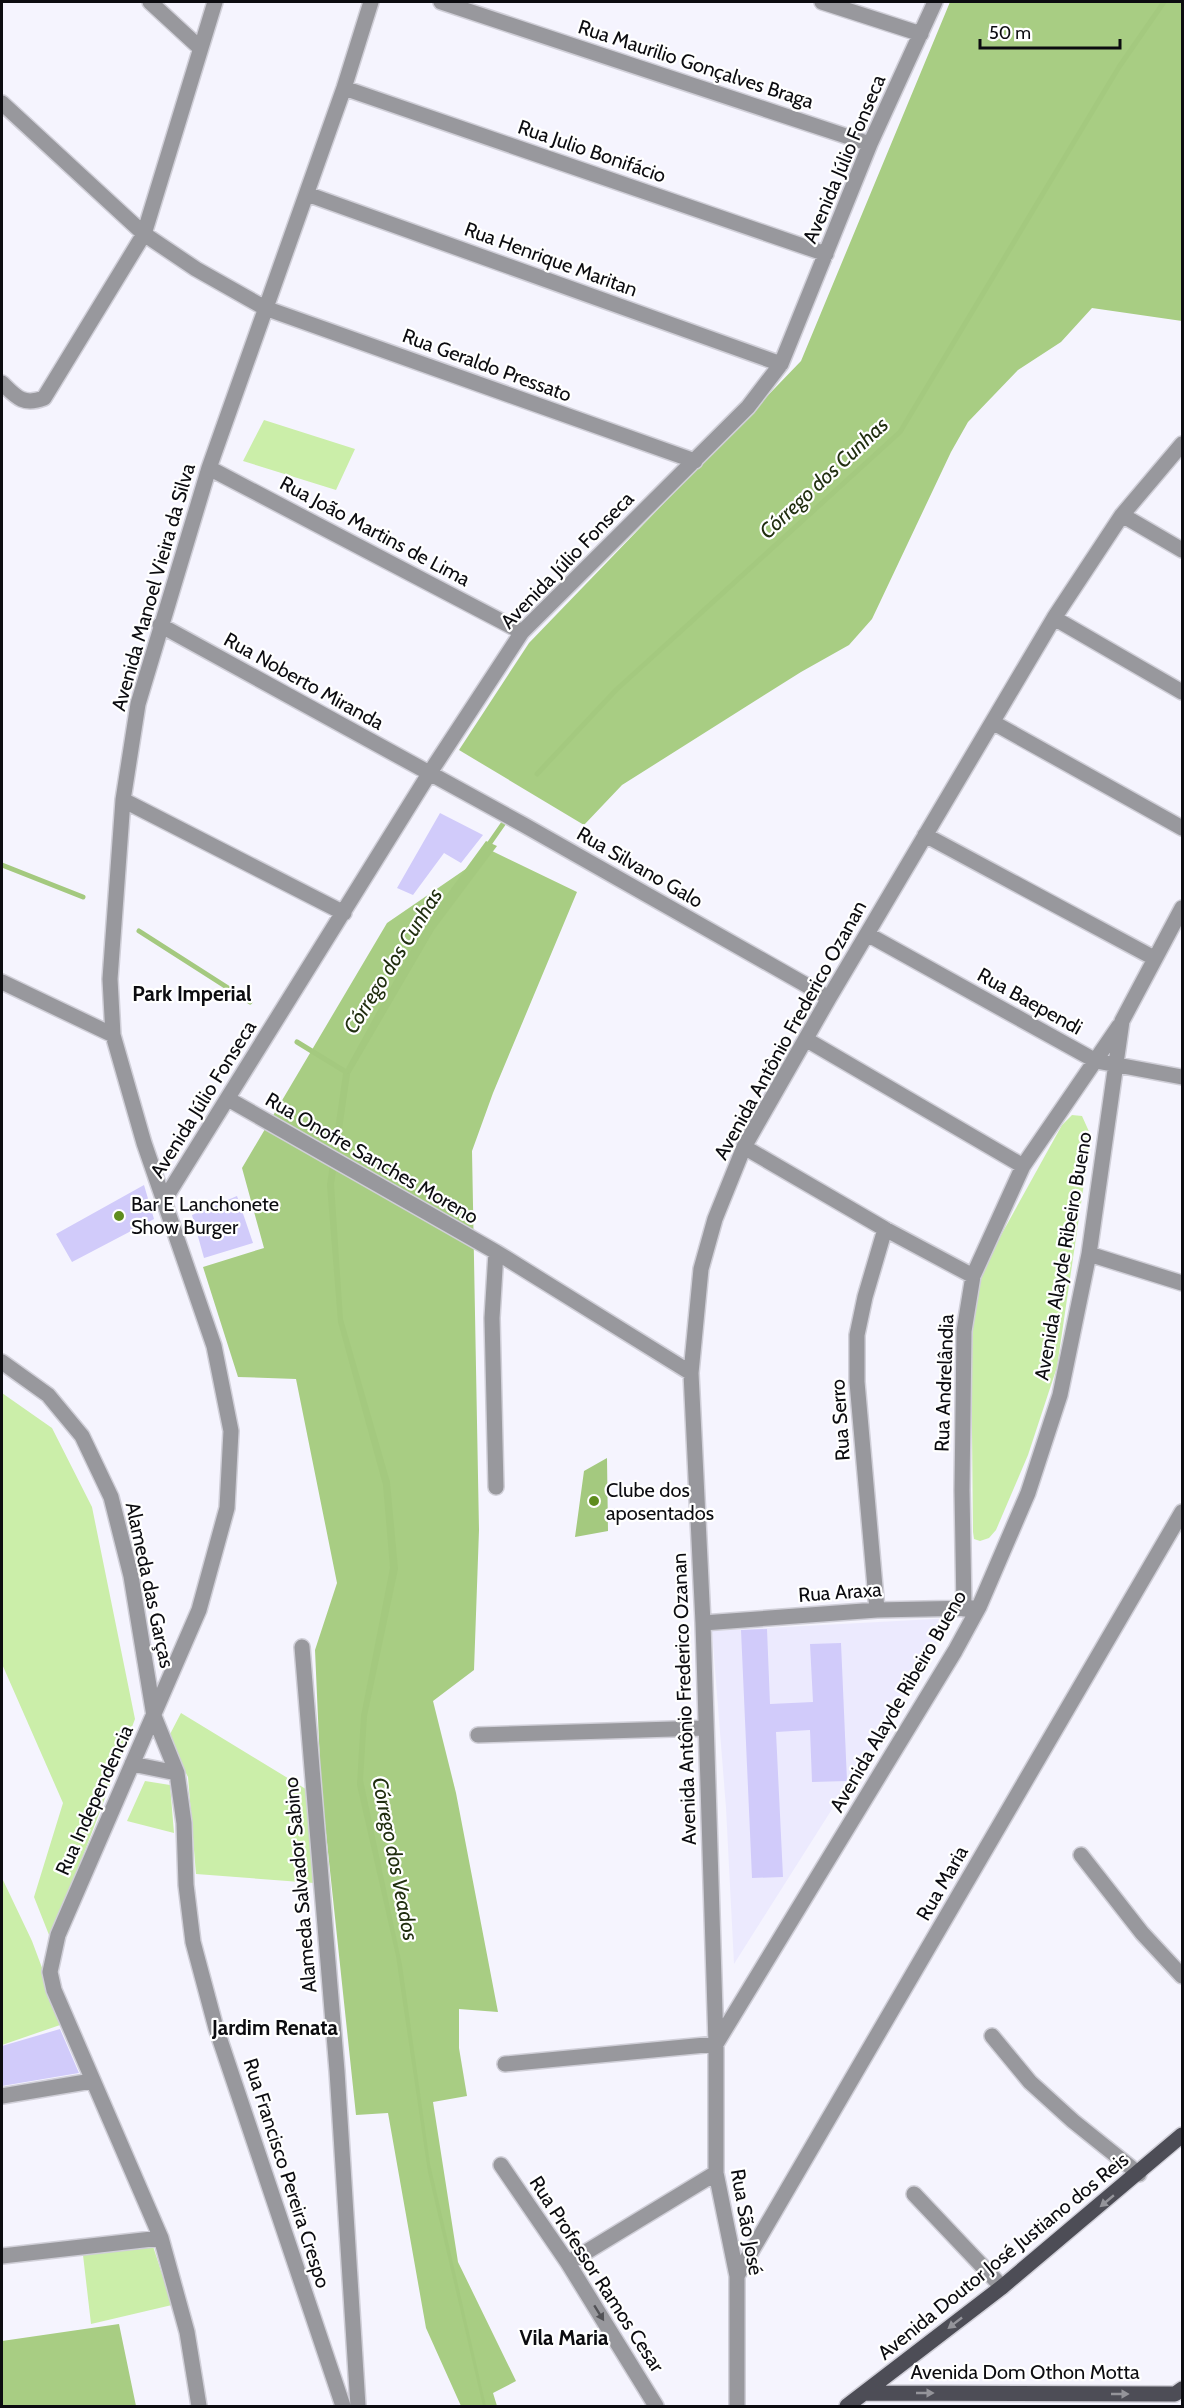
<svg xmlns="http://www.w3.org/2000/svg" width="1184" height="2408" font-family="Cabin,sans-serif">
	<style>
		.built { fill: #eceafe }
		.green { fill: #cbeea9 }
		.forest { fill: #a8cd83 }
		.water { fill: #a4c97f }
		.lines { fill: none; stroke-linecap: round; stroke-linejoin: round }
		.stream { stroke: #a4c97f; stroke-width: 5 }
		.building { fill: #d1cbfa }
		.minor-casing { stroke: #d0cfd8; stroke-width: 18 }
		.major-casing { stroke: #d0cfd8; stroke-width: 18 }
		.minor { stroke: #98989d; stroke-width: 15 }
		.major { stroke: #4d4d56; stroke-width: 15 }
		.oneway { fill: #94949a }
		.oneway2 { fill: #525256 }
		.poi-dot { fill: #5e8c1e; stroke: #fff; stroke-width: 2 }
		.labels { text-anchor: middle; stroke-width: 4.5; stroke-linejoin: round; paint-order: stroke }
		.street-label { font-size: 20px; fill: #0c0c10; stroke: #fff }
		.poi-label { font-size: 20px; fill: #0c0c10; stroke: #fff; text-anchor: start }
		.water-label { font-size: 21px; font-style: italic; fill: #202e0f; stroke: #fff }
		.neighbourhood-label { font-size: 21px; font-weight: bold; fill: #0c0c10; stroke: #fff }
	</style>
	<rect width="100%" height="100%" fill="#f5f4fe"/>
	<path class="built" d="M953 1618 734 1964 726 1808 712 1631Z"/>
	<path class="green" d="M264 420 355 449 336 490 243 461Z
		M1072 1115 1082 1116 1091 1136 1057 1367 1028 1455 996 1530 989 1538 980 1541 974 1539 973 1532 971 1332 975 1298 985 1264 1062 1125Z
		M2 1393 52 1428 92 1507 135 1719 51 1940 34 1897 63 1803 2 1664Z
		M181 1713 309 1791 314 1883 196 1874 188 1777 168 1738Z
		M145 1781 170 1785 174 1833 127 1821Z
		M2 1878 32 1941 63 2024 2 2045Z
		M152 2243 172 2305 91 2324 83 2255 78 2252Z"/>
	<path class="forest" d="M950 2H1182V321L1092 308 1061 342 1018 370 968 422 951 452 872 619 849 645 801 672 622 785 584 825 459 750 529 643 801 361Z
		M492 851 577 892 493 1093 472 1151 479 1530 474 1670 433 1701 456 1793 498 2012 459 2009V2048L467 2096 433 2102 458 2262 516 2381 493 2393 497 2406H461L426 2328 388 2113 356 2115 321 1786 315 1650 337 1583 296 1379 238 1377 203 1267 264 1248 242 1168 387 923Z
		M119 2324 136 2406H2V2341Z"/>
	<path class="water" d="M486 841 497 846 434 930 350 1074 334 1184 343 1319 390 1482 398 1569 367 1716 363 1780 402 1965 430 2164 486 2406H483L428 2172 396 1956 357 1785 361 1716 390 1568 383 1485 338 1322 327 1185 343 1074 424 926Z
		M607 1458 608 1531 575 1537 584 1471Z"/>
	<g class="lines">
		<path class="stream" d="M537 774 616 690 900 432 1119 67 1164 2
			M487 847 503 824
			M2 865 83 897
			M139 931 250 1002
			M297 1042 346 1072"/>
	</g>
	<path class="building" d="M440 813 483 835 461 863 444 853 413 895 397 888Z
		M144 1185 154 1219 72 1262 56 1234Z
		M237 1196 253 1243 204 1258 192 1215Z
		M767 1629 770 1704 813 1702 810 1644 841 1643 847 1781 812 1782 810 1730 776 1732 783 1877 752 1878 741 1630Z
		M60 2029 79 2073 2 2086V2046Z"/>
	<g class="lines">
		<g class="minor-casing">
			<path id="minor" d="M150 2 200 48
				M441 2 870 144
				M822 2 921 34
				M344 88 826 254
				M2 103 144 234 196 269 265 308 695 461
				M307 194 781 364
				M2 383C16 397 23 406 44 398L144 234 215 2
				M209 468 522 632
				M1122 515 1182 550
				M1054 618 1182 692
				M160 625 524 825 829 998
				M994 723 1182 828
				M123 800 344 913
				M925 835 1154 958
				M867 934 1096 1061 1182 1077
				M2 982 113 1035
				M807 1040 1023 1166
				M228 1099 496 1252
				M744 1147 885 1229 973 1276
				M163 1202 429 774 522 632 748 407 781 364 870 144 935 2
				M1089 1254 1182 1283
				M2 1362 48 1395 82 1436 111 1497 131 1576 154 1716 177 1773 184 1823 186 1885 193 1942 216 2028 343 2406
				M496 1487 492 1318 496 1252 691 1373
				M964 1609 962 1490 964 1331 973 1276 1023 1166 1119 1026
				M877 1610 857 1382V1335L865 1297 885 1229
				M703 1623 877 1610 973 1608
				M302 1647 337 2071 358 2406
				M478 1735 706 1728
				M132 1764 177 1773
				M1081 1855 1142 1933 1182 1976
				M992 2036 1030 2082 1073 2121 1139 2174
				M716 2044 955 1651 979 1607 1028 1493 1060 1395 1089 1254 1122 1021 1182 908
				M505 2064 716 2044
				M2 2096 92 2081
				M501 2165 568 2263 656 2406
				M914 2194 1002 2287
				M2 2256 161 2238
				M568 2263 716 2173
				M737 2276 1182 1512
				M199 2406 187 2332 161 2238 54 1990 50 1972 58 1935 199 1610 227 1508 231 1431 214 1346 144 1143 113 1035 110 979 123 800 138 704 209 468 344 88 371 2
				M737 2406V2276L716 2173V2044L703 1623 691 1373 701 1269 715 1219 744 1147 829 998 1054 618 1122 515 1182 444"/>
		</g>
		<g class="major-casing">
			<path id="major" d="M866 2393 1175 2394 1182 2389
				M847 2406 1002 2287 1182 2135"/>
		</g>
		<use href="#minor" class="minor"/>
		<use href="#major" class="major"/>
	</g>
	<defs><path id="oneway-solid" d="M-6-.8H1V-3.2L6.5 0L1 3.2V.8H-6Z" transform="scale(1.5)"/></defs>
	<g class="oneway">
		<use href="#oneway-solid" transform="translate(1107 2201) rotate(140)"/>
		<use href="#oneway-solid" transform="translate(955 2323) rotate(142)"/>
		<use href="#oneway-solid" transform="translate(925 2393)"/>
		<use href="#oneway-solid" transform="translate(1120 2394)"/>
	</g>
	<use class="oneway2" href="#oneway-solid" transform="translate(599 2313) rotate(58)"/>
	<g class="poi-dot">
		<circle cx="119" cy="1216" r="6"/>
		<circle cx="594" cy="1501" r="6"/>
	</g>
	<g class="labels">
		<g class="street-label">
			<text transform="translate(696 64) rotate(18)" y="7">Rua Maurilio Gonçalves Braga</text>
			<text transform="translate(592 151) rotate(19)" y="7">Rua Julio Bonifácio</text>
			<text transform="translate(844 159) rotate(-67)" y="7">Avenida Júlio Fonseca</text>
			<text transform="translate(551 259) rotate(20)" y="7">Rua Henrique Maritan</text>
			<text transform="translate(487 365) rotate(20)" y="7">Rua Geraldo Pressato</text>
			<text transform="translate(375 531) rotate(28)" y="7">Rua João Martins de Lima</text>
			<text transform="translate(567 560) rotate(-46)" y="7">Avenida Júlio Fonseca</text>
			<text transform="translate(153 587) rotate(-74)" y="7">Avenida Manoel Vieira da Silva</text>
			<text transform="translate(304 681) rotate(29)" y="7">Rua Noberto Miranda</text>
			<text transform="translate(640 867) rotate(30)" y="7">Rua Silvano Galo</text>
			<text transform="translate(1030 1001) rotate(29)" y="7">Rua Baependi</text>
			<text transform="translate(790 1030) rotate(-61)" y="7">Avenida Antônio Frederico Ozanan</text>
			<text transform="translate(203 1099) rotate(-58)" y="7">Avenida Júlio Fonseca</text>
			<text transform="translate(372 1158) rotate(30)" y="7">Rua Onofre Sanches Moreno</text>
			<text transform="translate(1063 1256) rotate(-80)" y="7">Avenida Alayde Ribeiro Bueno</text>
			<text transform="translate(944 1383) rotate(-88)" y="7">Rua Andrelândia</text>
			<text transform="translate(840 1420) rotate(-94)" y="7">Rua Serro</text>
			<text transform="translate(150 1585) rotate(78)" y="7">Alameda das Garças</text>
			<text transform="translate(840 1592) rotate(-4)" y="7">Rua Araxa</text>
			<text transform="translate(684 1699) rotate(-92)" y="7">Avenida Antônio Frederico Ozanan</text>
			<text transform="translate(898 1701) rotate(-60)" y="7">Avenida Alayde Ribeiro Bueno</text>
			<text transform="translate(94 1800) rotate(-66)" y="7">Rua Independencia</text>
			<text transform="translate(942 1883) rotate(-60)" y="7">Rua Maria</text>
			<text transform="translate(300 1885) rotate(-95)" y="7">Alameda Salvador Sabino</text>
			<text transform="translate(287 2173) rotate(72)" y="7">Rua Francisco Pereira Crespo</text>
			<text transform="translate(747 2222) rotate(80)" y="7">Rua São José</text>
			<text transform="translate(1003 2256) rotate(-39)" y="7">Avenida Doutor José Justiano dos Reis</text>
			<text transform="translate(597 2274) rotate(57)" y="7">Rua Professor Ramos Cesar</text>
			<text x="1025" y="2379">Avenida Dom Othon Motta</text>
		</g>
		<g class="poi-label">
			<text x="131" y="1211">Bar E Lanchonete<tspan x="131" dy="23">Show Burger</tspan></text>
			<text x="606" y="1497">Clube dos<tspan x="606" dy="23">aposentados</tspan></text>
		</g>
		<g class="water-label">
			<text transform="translate(824 478) rotate(-43)" y="7">Córrego dos Cunhas</text>
			<text transform="translate(393 961) rotate(-58)" y="7">Córrego dos Cunhas</text>
			<text transform="translate(395 1859) rotate(79)" y="7">Córrego dos Veados</text>
		</g>
		<g class="neighbourhood-label">
			<text x="192" y="1001">Park Imperial</text>
			<text x="275" y="2035">Jardim Renata</text>
			<text x="564" y="2345">Vila Maria</text>
		</g>
	</g>
	<rect width="1184" height="2408" fill="none" stroke="#0c0c10" stroke-width="6"/>
	<path d="M980 39v9h140v-9" fill="none" stroke="#0c0c10" stroke-width="3"/>
	<text x="989" y="39" font-size="18" fill="#0c0c10" stroke="#ffffff" stroke-width="4.5" paint-order="stroke">50 m</text>
</svg>
